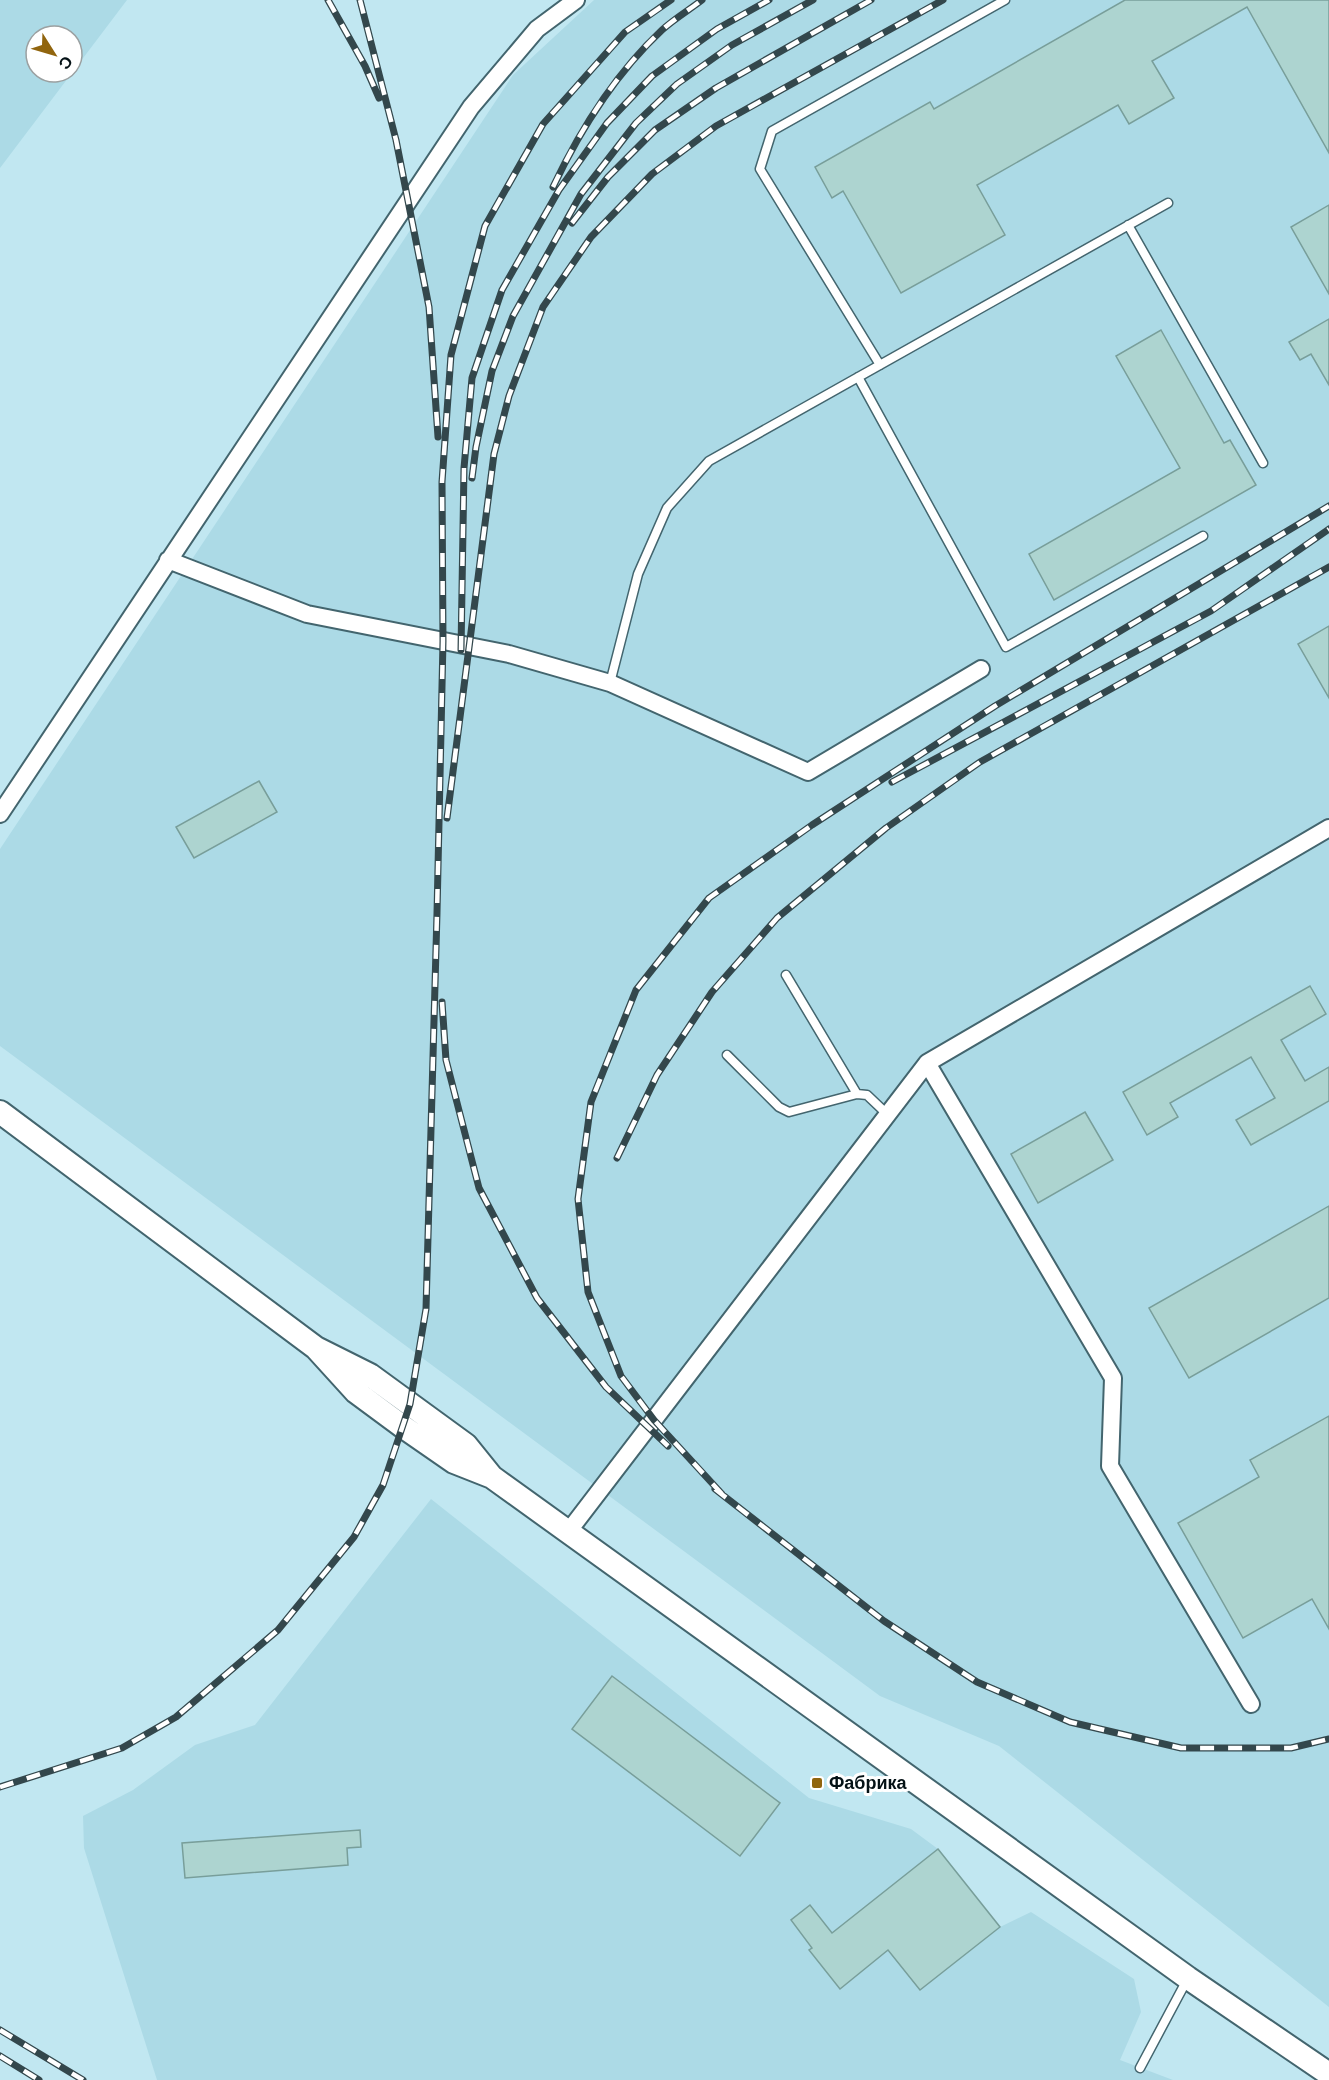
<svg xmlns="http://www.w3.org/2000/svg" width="1329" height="2080" font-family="'Work Sans',sans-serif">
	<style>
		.built { fill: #acdae6; fill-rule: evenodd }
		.building { fill: #add4d0; stroke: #789e9a; stroke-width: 1.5 }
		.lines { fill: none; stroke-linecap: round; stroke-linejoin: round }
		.lane-casing { stroke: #43656e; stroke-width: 11 }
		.street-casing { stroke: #43656e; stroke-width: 20 }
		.secondary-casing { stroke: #43656e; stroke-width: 26 }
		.lane { stroke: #fff; stroke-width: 8 }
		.street { stroke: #fff; stroke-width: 16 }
		.secondary { stroke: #fff; stroke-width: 22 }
		.rail-casing { stroke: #33474c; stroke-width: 7 }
		.rail { stroke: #fff; stroke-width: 4.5; stroke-dasharray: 14; stroke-linecap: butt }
		.poi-dot { fill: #91650e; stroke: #fff; stroke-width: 2 }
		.labels { text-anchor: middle; stroke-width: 6; stroke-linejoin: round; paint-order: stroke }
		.poi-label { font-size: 18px; font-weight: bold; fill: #041115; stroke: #fff; text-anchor: start }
	</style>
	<rect width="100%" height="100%" fill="#c1e7f1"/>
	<path class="built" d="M0 0H127L0 168ZM36 36H72V72H36Z
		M594 0H1329V2007L999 1746 880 1696 0 1046V849L513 75Z
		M431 1499 809 1798 911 1829 938 1849 1000 1927 1031 1912 1134 1979 1141 2012 1120 2060 1173 2080H157L84 1848 83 1816 133 1790 195 1745 255 1725Z"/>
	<path class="building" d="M1125 0H1329V153L1247 7 1152 61 1174 98 1129 124 1118 105 977 185 1005 235 901 293 843 191 832 198 815 167 930 102 934 109Z
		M1329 205V294L1291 227Z
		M1329 319V385L1311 354 1300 360 1289 342Z
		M1161 330 1224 443 1230 440 1256 485 1054 600 1029 554 1180 468 1116 356Z
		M1329 626V698L1298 644Z
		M259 781 277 812 194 858 176 827Z
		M1310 986 1326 1014 1281 1040 1305 1081 1329 1067V1101L1251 1145 1236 1120 1275 1098 1251 1057 1170 1103 1178 1117 1147 1135 1123 1092Z
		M1085 1112 1113 1160 1038 1203 1011 1154Z
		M1329 1206V1298L1189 1378 1149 1308Z
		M1329 1416V1629L1312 1599 1243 1638 1178 1523 1259 1477 1250 1460Z
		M612 1676 780 1803 740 1856 572 1729Z
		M360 1830 361 1847 347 1848 348 1865 185 1878 182 1843Z
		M938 1849 1000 1927 920 1990 888 1950 840 1989 809 1950 812 1948 791 1920 810 1905 832 1933Z"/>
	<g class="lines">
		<g class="lane-casing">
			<path id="lane" d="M1128 225 1263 463
				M880 365 760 169 772 131 1005 0
				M858 377 1006 647 1203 536
				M610 683 638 574 667 508 709 461 1168 203
				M786 975 857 1094
				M727 1055 779 1107 789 1112 857 1094 867 1095 887 1114
				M1140 2068 1188 1978"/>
		</g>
		<g class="street-casing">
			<path id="street" d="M168 560 307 614 509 654 610 683 808 772 981 669
				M0 814 471 107 537 29 576 0
				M927 1063 1113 1378 1110 1466 1251 1704
				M568 1532 927 1063 1329 828"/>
		</g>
		<g class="secondary-casing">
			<path id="secondary" d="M0 1112 316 1348 370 1375 466 1445 491 1476
				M316 1348 356 1392 402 1426 454 1462 492 1477 1188 1978 1329 2074"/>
		</g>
		<use href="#lane" class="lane"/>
		<use href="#street" class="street"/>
		<use href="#secondary" class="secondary"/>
		<g class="rail-casing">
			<path id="rail" d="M328 0 365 66 379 98
				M360 0 396 140 429 307 438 437
				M553 187C580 130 615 74 662 30 674 19 689 10 702 0
				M572 223 608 177 655 130 716 88 871 0
				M472 478 476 447 492 371 513 316 581 194 636 123 677 84 732 45 813 0
				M461 650 464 468 472 378 502 290 559 190 607 123 652 76 717 29 769 0
				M892 782 1211 611 1329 529
				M447 818 494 454 509 396 543 307 591 237 652 174 716 126 943 0
				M442 1002 446 1060 479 1188 537 1298 606 1387 668 1446
				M617 1158 657 1075 712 992 777 918 886 828 980 762 1329 567
				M715 1489 884 1621 977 1682 1070 1722 1181 1748H1291L1329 1739
				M722 1494 654 1420 621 1376 588 1292 578 1199 591 1102 636 990 709 898 812 825 995 706 1329 506
				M0 1787 122 1748 176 1717 278 1630 354 1537 383 1485 410 1404 426 1309 437 913 443 641 442 482 451 355 485 226 543 124 625 32 671 0
				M0 2030 83 2080
				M0 2056 39 2080"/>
		</g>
		<use href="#rail" class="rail"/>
	</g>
	<rect class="poi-dot" x="811" y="1777" width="12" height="12" rx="3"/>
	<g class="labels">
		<g class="poi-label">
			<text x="829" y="1789">Фабрика</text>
		</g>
	</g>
	<g transform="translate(54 54) rotate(127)"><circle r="28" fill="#ffffff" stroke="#9ba0a1" stroke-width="1.5"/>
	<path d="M0-4.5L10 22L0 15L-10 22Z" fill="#91650e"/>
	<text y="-9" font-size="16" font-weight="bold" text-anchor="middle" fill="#041115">С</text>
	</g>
</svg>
